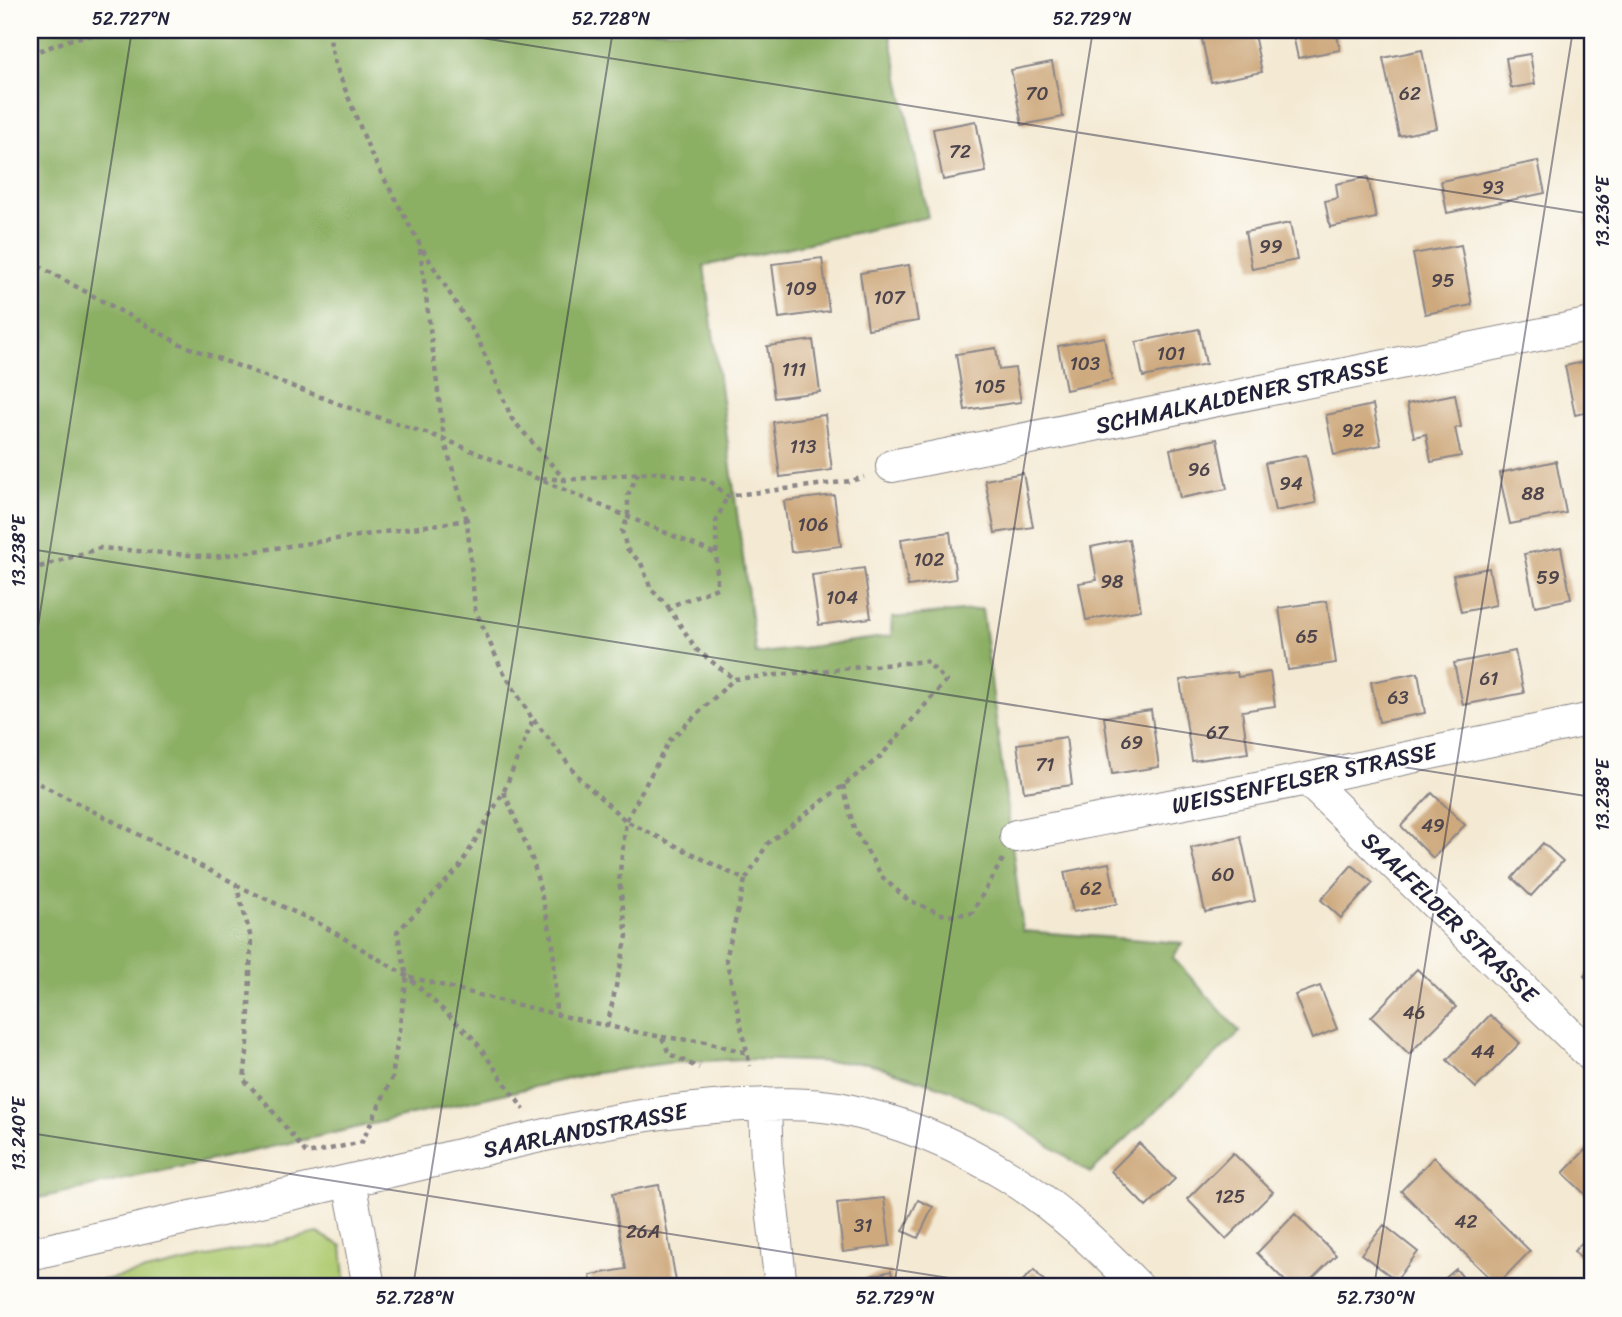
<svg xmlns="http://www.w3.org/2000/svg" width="1622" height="1317" font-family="Sriracha,sans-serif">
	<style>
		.green { fill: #afcb72; stroke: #687656; stroke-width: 2 }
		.forest { fill: #8baf64; stroke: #566850; stroke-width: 2 }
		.building { fill: #cea97d }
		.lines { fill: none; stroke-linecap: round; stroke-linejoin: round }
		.minor-casing { stroke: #8b8688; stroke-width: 34 }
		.path { stroke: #8b8688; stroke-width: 4.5; stroke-dasharray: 5 5; stroke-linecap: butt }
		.minor { stroke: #fff; stroke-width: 32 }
		.ticks { fill: none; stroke: #22223b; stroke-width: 2; stroke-opacity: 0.45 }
		.labels { text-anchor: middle; stroke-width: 5; stroke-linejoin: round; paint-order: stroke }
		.number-label { font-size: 19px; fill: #4d444c }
		.street-label { font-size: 23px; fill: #22223b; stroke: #fdfcf7 }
		.neatline { fill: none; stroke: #22223b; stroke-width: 2.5 }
		.ticks-label { font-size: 18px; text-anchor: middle; fill: #22223b }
	</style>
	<rect width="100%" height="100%" fill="#fdfcf7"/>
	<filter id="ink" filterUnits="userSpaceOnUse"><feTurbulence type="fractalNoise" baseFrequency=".0143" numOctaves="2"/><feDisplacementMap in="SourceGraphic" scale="14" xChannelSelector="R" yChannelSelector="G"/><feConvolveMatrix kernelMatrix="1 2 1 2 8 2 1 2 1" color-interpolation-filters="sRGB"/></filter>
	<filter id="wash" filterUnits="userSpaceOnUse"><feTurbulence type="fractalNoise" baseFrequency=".00686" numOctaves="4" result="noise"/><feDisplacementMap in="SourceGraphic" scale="28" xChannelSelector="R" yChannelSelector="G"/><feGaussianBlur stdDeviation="1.57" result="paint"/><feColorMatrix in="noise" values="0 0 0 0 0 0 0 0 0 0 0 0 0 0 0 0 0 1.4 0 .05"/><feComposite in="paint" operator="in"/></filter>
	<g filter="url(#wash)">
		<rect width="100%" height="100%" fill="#f4ead4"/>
		<path class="green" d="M318 1233 342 1246 346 1287H72Z"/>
		<path class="forest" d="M30 30H889L928 217 704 266 756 654 891 636 892 618 982 609 1023 931 1182 943 1173 958 1240 1032 1090 1173 1016 1123 950 1090 868 1063 742 1059 668 1063 590 1074 303 1140 30 1200Z"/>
		<g id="blocks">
			<path class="building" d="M1200 30H1253L1262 72 1211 82Z
				M1292 30H1336L1340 50 1298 58Z
				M1422 50 1437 128 1399 136 1383 58Z
				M1530 54 1535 84 1511 88 1506 58Z
				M1052 62 1063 117 1022 125 1011 70Z
				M976 121 986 172 943 180 933 129Z
				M1538 161 1545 193 1447 213 1441 181Z
				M1368 177 1376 218 1330 227 1325 201 1338 198 1336 184Z
				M1592 217V247H1591L1585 219Z
				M1290 223 1297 260 1252 269 1245 232Z
				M1461 245 1472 305 1425 314 1413 254Z
				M822 258 829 311 779 318 772 264Z
				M909 265 918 321 868 329 860 273Z
				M1199 329 1206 364 1143 377 1136 342Z
				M1104 337 1112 380 1066 390 1058 346Z
				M813 340 820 392 774 398 767 346Z
				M996 348 999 370 1015 368 1021 402 965 410 956 354Z
				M1592 360V411L1575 415 1565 366Z
				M1455 394 1461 427 1455 428 1461 456 1431 462 1426 434 1414 437 1407 404Z
				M1373 405 1381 445 1334 455 1326 415Z
				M825 415 832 470 780 477 773 422Z
				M1217 439 1227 489 1180 498 1170 449Z
				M1306 455 1316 503 1275 511 1265 463Z
				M1556 461 1566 513 1510 524 1499 473Z
				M1023 473 1033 527 995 533 985 480Z
				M834 495 841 546 791 552 784 501Z
				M950 532 956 579 908 586 901 539Z
				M1129 539 1141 610 1086 620 1079 583 1097 580 1091 547Z
				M1561 547 1571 599 1535 606 1524 554Z
				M864 568 871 618 819 625 812 575Z
				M1489 568 1496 605 1461 612 1453 575Z
				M1327 601 1336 663 1288 670 1279 608Z
				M1515 651 1524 693 1463 705 1454 663Z
				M1237 672 1238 677 1270 672 1275 706 1242 711 1248 753 1192 761 1180 680Z
				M1418 673 1425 713 1379 722 1371 682Z
				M1151 710 1159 767 1112 774 1104 717Z
				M1066 737 1072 785 1024 792 1017 744Z
				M1432 793 1465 825 1433 858 1401 826Z
				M1241 837 1255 901 1205 912 1191 848Z
				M1543 843 1563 861 1531 896 1512 878Z
				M1109 863 1117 904 1073 912 1064 872Z
				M1352 865 1373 883 1341 918 1321 900Z
				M1592 968V984L1584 976Z
				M1417 969 1456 1007 1409 1054 1371 1017Z
				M1320 986 1337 1029 1312 1039 1295 995Z
				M1490 1015 1520 1043 1476 1088 1447 1060Z
				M1139 1143 1175 1179 1146 1207 1111 1171Z
				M1592 1143V1197L1590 1199 1563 1173Z
				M1233 1153 1273 1192 1226 1239 1187 1199Z
				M1434 1157 1530 1251 1497 1285 1401 1191Z
				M659 1185 677 1287H592L590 1275 626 1269 613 1193Z
				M884 1198 890 1246 843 1252 837 1203Z
				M918 1200 933 1207 918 1238 903 1231Z
				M1295 1214 1336 1255 1304 1287H1291L1257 1253Z
				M1384 1225 1418 1252 1396 1280 1361 1254Z
				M1592 1232V1270L1574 1251Z
				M1456 1269 1471 1287H1435Z
				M1034 1270 1050 1287H1016Z
				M891 1271 895 1287H866L864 1278Z"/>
		</g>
	</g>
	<g filter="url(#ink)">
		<use href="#blocks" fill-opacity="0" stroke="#8b8688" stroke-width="2"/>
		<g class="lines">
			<g class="minor-casing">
				<path id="minor" d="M892 466 1592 324
					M1307 779 1592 1056
					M1016 836 1307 779 1592 719
					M765 1104 767 1163 781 1287
					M349 1181 369 1287
					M30 1254C165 1223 300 1192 434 1161 536 1137 638 1110 743 1105 774 1104 807 1103 838 1108 897 1120 956 1144 1008 1176 1056 1206 1099 1247 1138 1287"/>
			</g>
			<path class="path" d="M328 30 335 64 371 154 420 245 478 339 512 419 565 480
				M30 54 72 39 116 30
				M420 249 444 439 467 520
				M30 261 180 344 347 407 444 439 716 554
				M638 473 628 495V517L622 531 627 549 641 563 651 589 668 607 717 588 716 522 727 496
				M542 478 565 480 654 472 709 480 727 496 851 481 864 477
				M30 570 100 548 214 557 467 520 475 609 501 668 533 720 504 791 459 868 397 932 407 976 392 1078 362 1142 307 1154 266 1103 244 1080 248 1043 251 938 236 884 30 779
				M668 607 697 650 734 679
				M534 720 580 779 626 821 745 880 726 959 750 1066
				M843 785 854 829 883 878 908 900 947 916 972 913 1003 859
				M504 792 533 861 553 942 556 1014
				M236 885 320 924 407 976 474 1039 524 1110
				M410 977C494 999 577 1021 662 1037L669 1054 699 1068
				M607 1027 627 936 619 880 626 821 669 741 734 679 926 661 946 681 880 757 768 843 745 880
				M662 1037 707 1042 747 1053"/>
			<use href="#minor" class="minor"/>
		</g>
	</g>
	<path class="ticks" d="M432 30 1592 214M30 549 1592 797M30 677 132 30M30 1133 1006 1287M413 1287 613 30M894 1287 1093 30M1374 1287 1573 30"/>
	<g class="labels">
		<g class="number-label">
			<text x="1037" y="100">70</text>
			<text x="1410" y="100">62</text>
			<text x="960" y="158">72</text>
			<text x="1493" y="194">93</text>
			<text x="1271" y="253">99</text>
			<text x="1443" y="287">95</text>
			<text x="801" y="295">109</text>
			<text x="889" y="304">107</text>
			<text x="1171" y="360">101</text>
			<text x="1085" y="370">103</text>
			<text x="794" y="376">111</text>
			<text x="990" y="393">105</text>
			<text x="1353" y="437">92</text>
			<text x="803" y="453">113</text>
			<text x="1199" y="476">96</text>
			<text x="1291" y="490">94</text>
			<text x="1533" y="500">88</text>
			<text x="813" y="531">106</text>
			<text x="929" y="566">102</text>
			<text x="1548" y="584">59</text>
			<text x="1112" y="588">98</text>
			<text x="842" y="604">104</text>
			<text x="1307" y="643">65</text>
			<text x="1489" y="685">61</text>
			<text x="1398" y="704">63</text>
			<text x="1217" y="739">67</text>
			<text x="1132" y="749">69</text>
			<text x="1045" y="771">71</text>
			<text x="1433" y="832">49</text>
			<text x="1223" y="881">60</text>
			<text x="1091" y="895">62</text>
			<text x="1414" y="1019">46</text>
			<text x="1483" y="1058">44</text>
			<text x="1230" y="1203">125</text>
			<text x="1466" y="1228">42</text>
			<text x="863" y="1232">31</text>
			<text x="643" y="1238">26A</text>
		</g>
		<g class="street-label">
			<text transform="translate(1242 395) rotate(-12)" y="8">SCHMALKALDENER STRASSE</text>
			<text transform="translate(1304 778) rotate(-12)" y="8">WEISSENFELSER STRASSE</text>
			<text transform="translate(1450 917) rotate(44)" y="8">SAALFELDER STRASSE</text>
			<text transform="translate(585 1130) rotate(-11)" y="8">SAARLANDSTRASSE</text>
		</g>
	</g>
	<rect width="1622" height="1317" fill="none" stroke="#fdfcf7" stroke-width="77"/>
	<rect x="38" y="38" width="1546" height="1240" class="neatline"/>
	<g class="ticks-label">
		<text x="131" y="25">52.727°N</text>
		<text x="611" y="25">52.728°N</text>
		<text x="1092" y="25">52.729°N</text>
		<text transform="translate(1603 212) rotate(-90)" y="6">13.236°E</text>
		<text transform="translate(19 551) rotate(-90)" y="6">13.238°E</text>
		<text transform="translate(1603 795) rotate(-90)" y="6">13.238°E</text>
		<text transform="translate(19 1134) rotate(-90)" y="6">13.240°E</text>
		<text x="415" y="1304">52.728°N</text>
		<text x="895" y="1304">52.729°N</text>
		<text x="1376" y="1304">52.730°N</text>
	</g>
</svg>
